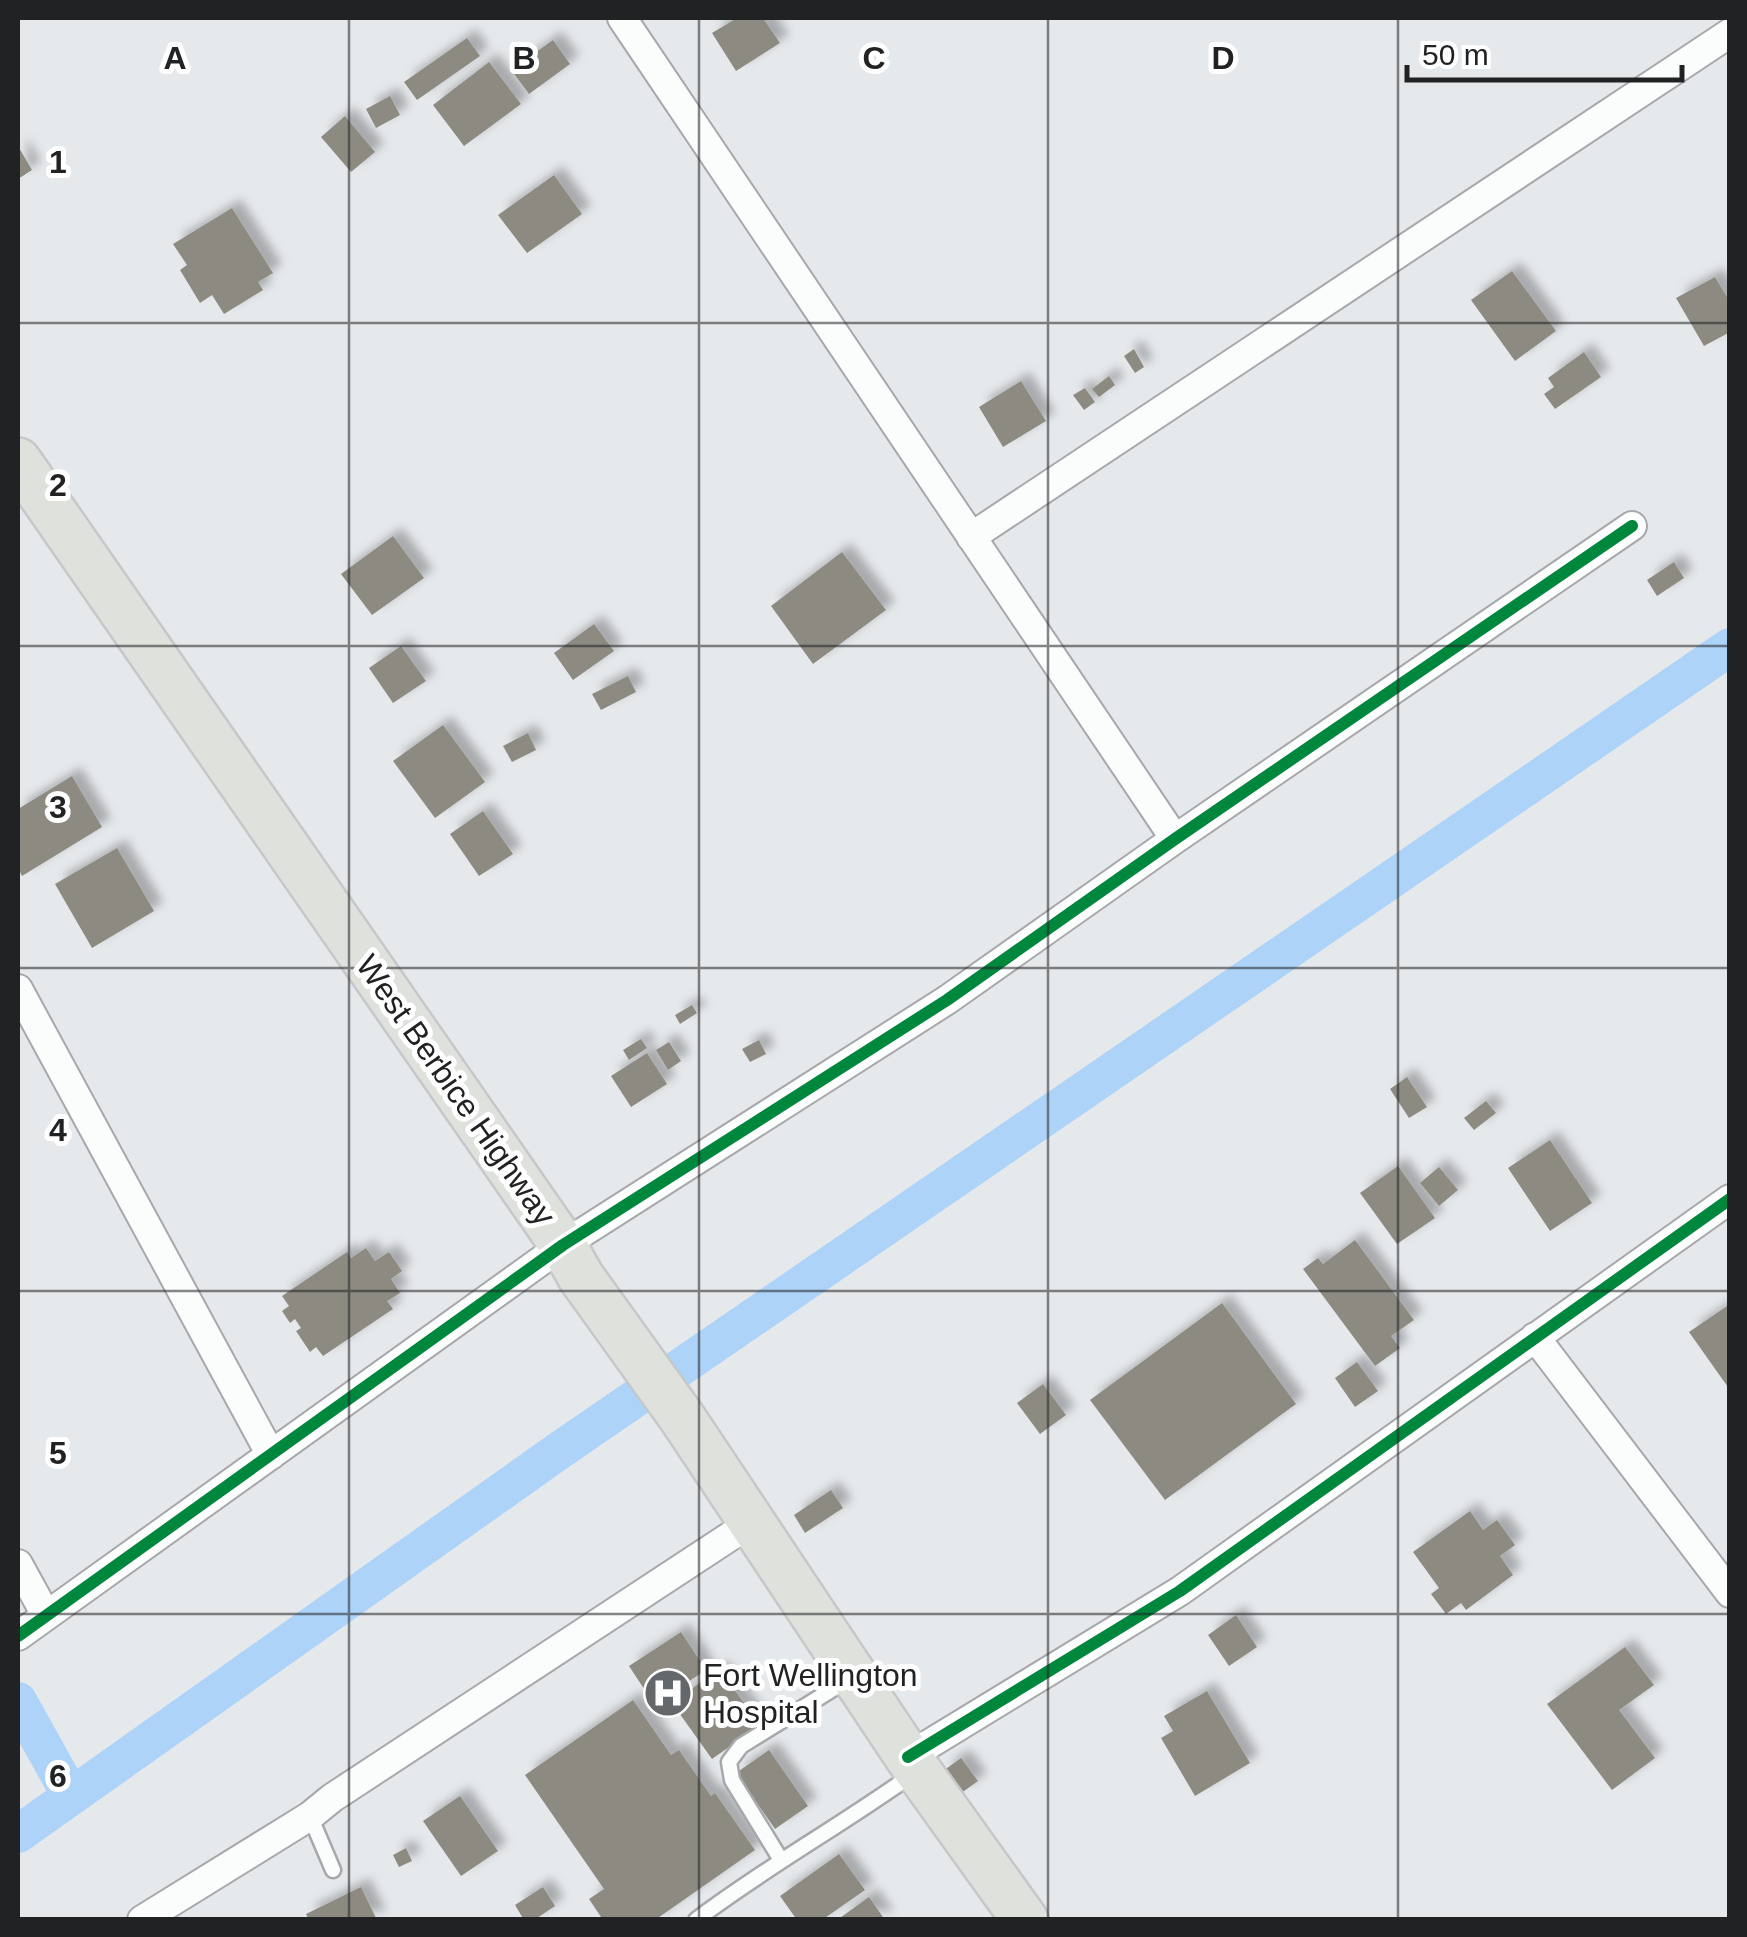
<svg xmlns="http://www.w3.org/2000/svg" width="1747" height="1937" font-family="Arial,sans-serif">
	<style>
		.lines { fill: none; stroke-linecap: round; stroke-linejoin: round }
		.canal { stroke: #aed3f8; stroke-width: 38 }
		.building { fill: #8d8a81; filter: url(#shadow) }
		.service-casing { stroke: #a6a8ab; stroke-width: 19 }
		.minor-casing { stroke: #a6a8ab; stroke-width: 32 }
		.primary-casing { stroke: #c5c7c8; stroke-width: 50 }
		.service { stroke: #fbfcfc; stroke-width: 14 }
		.minor { stroke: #fbfcfc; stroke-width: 28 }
		.primary { stroke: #dfe1dd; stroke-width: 45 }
		.cycleway-casing { stroke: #fff; stroke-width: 19 }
		.cycleway { stroke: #00873e; stroke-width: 12 }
		.grid { fill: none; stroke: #202224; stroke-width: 2.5; stroke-opacity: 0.55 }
		.labels { text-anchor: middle; stroke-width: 10; stroke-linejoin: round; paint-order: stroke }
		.street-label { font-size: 32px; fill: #202224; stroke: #fff }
		.poi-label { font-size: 32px; fill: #202224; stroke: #fff; text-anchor: start }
		.grid-label { font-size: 32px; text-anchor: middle; font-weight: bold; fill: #202224; stroke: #fff; stroke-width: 10; stroke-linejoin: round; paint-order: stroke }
	</style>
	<defs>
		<filter id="shadow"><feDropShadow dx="9" dy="-9" stdDeviation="5" flood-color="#0004"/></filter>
	</defs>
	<rect width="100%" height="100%" fill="#e6e9ec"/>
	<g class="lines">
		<path class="canal" d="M18 1701 71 1796
			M18 1834 560 1450 1730 647"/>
	</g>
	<path class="building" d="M737 18H763L780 43 736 71 712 33Z
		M467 38 480 56 417 100 404 82Z
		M553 40 570 64 529 94 511 70Z
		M489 62 521 104 464 146 433 105Z
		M390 96 400 115 376 128 366 109Z
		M345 116 375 152 351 172 321 137Z
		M18 146 32 170 18 179Z
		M554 175 582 214 527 253 498 215Z
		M232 208 273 273 258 282 263 290 224 314 212 295 200 303 180 270 187 265 173 244Z
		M1512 271 1556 331 1515 361 1471 300Z
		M1715 277 1730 302V332L1704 346 1676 298Z
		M1134 349 1144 367 1135 373 1124 356Z
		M1584 352 1601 377 1555 409 1544 394 1554 387 1548 378Z
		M1109 376 1115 385 1099 397 1092 389Z
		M1021 381 1046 421 1003 447 979 407Z
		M1085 388 1095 402 1084 410 1073 395Z
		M393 536 424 578 372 615 341 574Z
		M842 552 886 610 813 664 771 606Z
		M1674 562 1684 578 1657 596 1647 580Z
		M594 624 614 651 573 680 554 653Z
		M401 646 426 681 393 703 369 668Z
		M628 676 636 692 601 710 592 694Z
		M443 725 485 782 435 818 393 761Z
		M528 733 536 750 512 762 503 746Z
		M72 776 102 827 22 876 18 868V809Z
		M483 811 513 854 479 876 450 834Z
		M117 848 154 911 92 948 55 884Z
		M692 1005 697 1013 680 1024 675 1015Z
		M641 1039 647 1048 629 1060 623 1050Z
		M759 1040 766 1054 750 1062 742 1049Z
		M669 1042 681 1061 668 1070 656 1050Z
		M647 1053 667 1084 631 1107 611 1076Z
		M1407 1077 1427 1107 1409 1118 1390 1089Z
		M1486 1101 1496 1113 1474 1130 1464 1118Z
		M1550 1140 1592 1203 1550 1231 1508 1168Z
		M1398 1166 1435 1218 1397 1244 1360 1193Z
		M1439 1167 1458 1190 1439 1206 1420 1183Z
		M1355 1240 1414 1320 1391 1336 1400 1348 1375 1366 1303 1269 1318 1258 1323 1264Z
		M366 1248 375 1261 389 1252 402 1271 391 1279 400 1293 387 1301 393 1309 323 1356 316 1347 310 1352 296 1331 301 1328 295 1319 290 1323 282 1311 289 1306 282 1296 347 1252 351 1258Z
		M1222 1303 1296 1404 1165 1500 1090 1400Z
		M1730 1304V1390L1689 1332Z
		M1357 1362 1378 1391 1355 1407 1335 1378Z
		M1043 1384 1066 1415 1040 1434 1017 1403Z
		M831 1490 843 1508 805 1533 794 1515Z
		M1470 1511 1483 1530 1497 1520 1515 1545 1500 1556 1513 1575 1466 1610 1461 1603 1446 1614 1431 1594 1439 1588 1413 1552Z
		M1236 1615 1257 1647 1229 1666 1208 1635Z
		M681 1632 706 1670 654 1704 629 1666Z
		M1625 1647 1654 1685 1619 1710 1655 1758 1612 1790 1547 1704Z
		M719 1669 760 1725 712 1759 672 1703Z
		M1207 1691 1250 1763 1195 1796 1161 1738 1173 1731 1164 1716Z
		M633 1700 671 1755 679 1750 711 1796 715 1793 755 1850 655 1920H603L589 1899 604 1889 525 1775Z
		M769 1750 808 1806 775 1829 736 1773Z
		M961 1758 978 1781 960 1794 943 1771Z
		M460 1796 498 1851 461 1876 423 1821Z
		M406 1848 412 1861 399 1867 393 1855Z
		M839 1854 865 1890 822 1920H797L780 1896Z
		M361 1887 377 1920H309L306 1914Z
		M543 1887 555 1906 534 1920H524L515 1905Z
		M869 1897 885 1920H837Z"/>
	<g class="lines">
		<g class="service-casing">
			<path id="service" d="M310 1816 333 1870
				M781 1860 732 1780 729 1762 741 1746 849 1679
				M696 1920C766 1867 842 1825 913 1774"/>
		</g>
		<g class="minor-casing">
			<path id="minor" d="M622 18 1175 839
				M971 537 1730 33
				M18 989 271 1455
				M1535 1337 1730 1593
				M18 1564 46 1615
				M18 1636 563 1245 947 1000 1175 839 1632 526
				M908 1757 1180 1591 1730 1199
				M142 1920 310 1816 332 1798 752 1522"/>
		</g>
		<g class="primary-casing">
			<path id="primary" d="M18 461 563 1245 581 1277 683 1419 908 1757 1025 1920"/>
		</g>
		<use href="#service" class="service"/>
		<use href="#minor" class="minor"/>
		<use href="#primary" class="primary"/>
		<g class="cycleway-casing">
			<path id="cycleway" d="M18 1636 563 1245 947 1000 1175 839 1632 526
				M908 1757 1180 1591 1730 1199"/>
		</g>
		<use href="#cycleway" class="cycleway"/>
	</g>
	<path class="grid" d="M349 18V1920M699 18V1920M1048 18V1920M1398 18V1920M18 323H1730M18 646H1730M18 968H1730M18 1291H1730M18 1614H1730"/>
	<defs>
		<g id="hospital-disc" transform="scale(2.5)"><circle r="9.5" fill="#65686a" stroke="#fff"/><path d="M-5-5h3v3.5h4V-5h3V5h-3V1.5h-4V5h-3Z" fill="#fff"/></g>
	</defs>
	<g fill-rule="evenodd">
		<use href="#hospital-disc" x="668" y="1693"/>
	</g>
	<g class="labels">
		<g class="street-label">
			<text transform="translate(456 1090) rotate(55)" y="11">West Berbice Highway</text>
		</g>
		<g class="poi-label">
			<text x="703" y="1686">Fort Wellington<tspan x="703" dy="37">Hospital</tspan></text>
		</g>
	</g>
	<g class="grid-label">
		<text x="175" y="69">A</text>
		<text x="524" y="69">B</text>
		<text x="874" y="69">C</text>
		<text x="1223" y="69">D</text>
		<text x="58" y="173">1</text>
		<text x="58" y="496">2</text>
		<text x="58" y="818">3</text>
		<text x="58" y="1141">4</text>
		<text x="58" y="1464">5</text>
		<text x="58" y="1787">6</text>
	</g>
	<rect width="1747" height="1937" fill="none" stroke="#202224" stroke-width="40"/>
	<path d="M1407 65v15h275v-15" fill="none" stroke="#202224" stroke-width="5"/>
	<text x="1422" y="65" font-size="30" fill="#202224" stroke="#ffffff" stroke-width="8" paint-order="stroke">50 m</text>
</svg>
